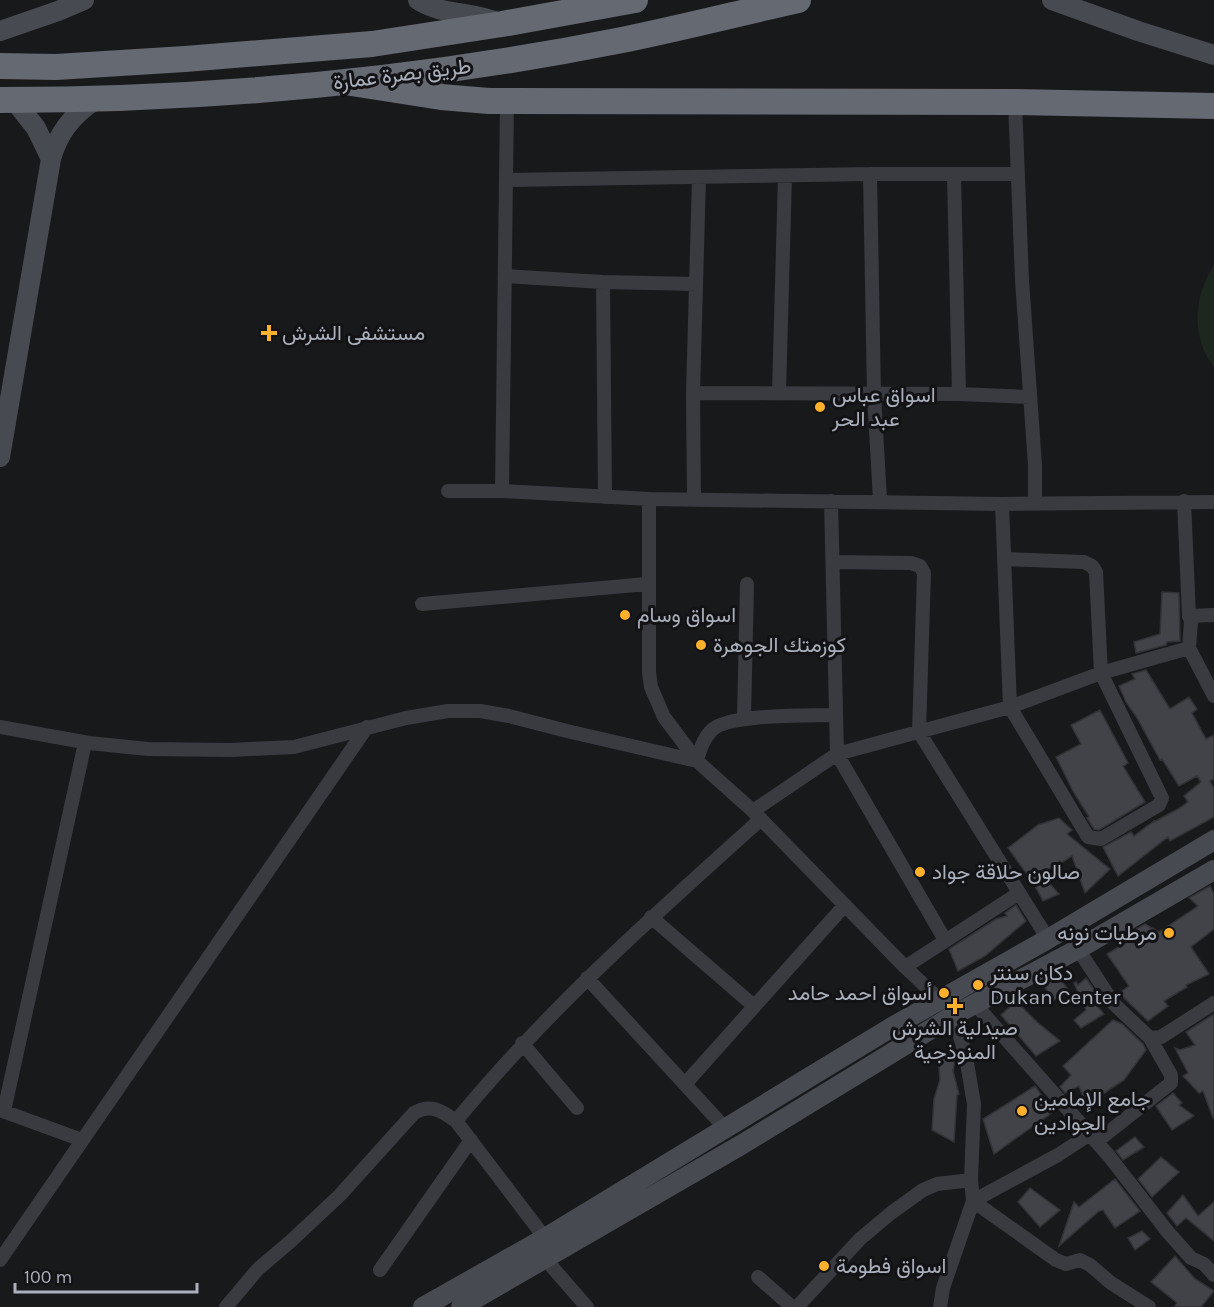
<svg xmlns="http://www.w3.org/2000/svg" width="1214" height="1307" font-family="Karla,Vazirmatn,sans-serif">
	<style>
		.green { fill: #1e271f }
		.building { fill: #424348; stroke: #323237; stroke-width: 1.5 }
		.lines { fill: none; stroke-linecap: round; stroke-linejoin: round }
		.street { stroke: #393b41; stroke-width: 14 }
		.secondary { stroke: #474a51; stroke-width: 20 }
		.highway { stroke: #656972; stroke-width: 26 }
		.poi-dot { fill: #ffb02d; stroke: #131316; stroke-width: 2 }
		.labels { text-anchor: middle; stroke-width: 6; stroke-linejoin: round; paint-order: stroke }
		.street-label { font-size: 21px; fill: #aab0bc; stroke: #131316 }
		.poi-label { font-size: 21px; fill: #aab0bc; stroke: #131316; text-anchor: start }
	</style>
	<rect width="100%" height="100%" fill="#18191b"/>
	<path class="green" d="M1214 265V367C1190 336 1194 296 1214 265Z"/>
	<path class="building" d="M1162 592 1179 593 1180 641 1167 642 1166 645 1136 653 1134 642 1160 634Z
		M1146 670 1170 709 1189 697 1197 709 1192 713 1206 739 1214 735V779L1210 781 1214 788V817L1170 841 1168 837 1118 876 1103 847 1131 832 1134 836 1154 821V822L1178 809 1188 802 1184 796 1201 782 1197 776 1179 786 1162 759 1160 760 1137 718 1126 702 1119 686 1135 679 1132 674Z
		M1100 710 1128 763 1123 766 1145 802 1099 830 1094 829 1087 818 1089 817 1074 793 1056 757 1081 744 1071 725Z
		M1059 818 1072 830 1067 834 1110 869 1085 893 1072 856 1061 863 1060 861 1042 875 1059 894 1043 901 1034 884 1008 848 1038 825Z
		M1210 886 1214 894V929L1191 947 1209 974 1186 985 1187 987 1164 1001 1168 1006 1148 1021 1119 993 1129 986 1107 954 1134 938 1131 932 1145 924 1159 932 1198 906 1189 898Z
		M1016 905 1026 921 985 956 958 971 949 949 996 919 1007 916 1005 913Z
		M1056 975 1069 990 1054 1000 1041 982Z
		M1086 978 1097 994 1091 999 1104 1014 1081 1028 1074 1020 1086 1010 1074 983 1076 982 1078 985Z
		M1016 1001 1037 1022 1060 1041 1036 1056 1001 1015Z
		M1214 1014V1118H1213L1203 1091 1199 1093 1183 1076 1188 1073 1175 1048 1180 1050 1195 1045 1186 1032Z
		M1113 1020 1122 1024 1143 1044 1146 1050 1124 1080 1086 1105 1079 1086 1065 1093 1060 1087 1071 1075 1063 1066Z
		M956 1054 953 1071 959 1094 957 1095 954 1142 932 1130 934 1099 940 1080 938 1056Z
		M1035 1086 1053 1112 994 1154 983 1119Z
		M1173 1093 1182 1103 1179 1105 1194 1116 1172 1130 1156 1106Z
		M1135 1137 1144 1147 1123 1160 1116 1151Z
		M1161 1157 1179 1172 1152 1197 1138 1179Z
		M1115 1179 1140 1211 1115 1228 1103 1210 1099 1211 1059 1246 1074 1202 1079 1207Z
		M1030 1188 1060 1210 1040 1227 1018 1202Z
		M1183 1195 1198 1216 1214 1202V1241L1186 1218 1177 1226 1167 1213Z
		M1142 1231 1150 1239 1135 1250 1128 1238Z
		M1175 1256 1195 1279 1214 1291 1201 1307H1174L1177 1303 1151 1282Z"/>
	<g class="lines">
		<path class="street" d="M1015 102 1022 280 1035 465V502
			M870 174 874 394 880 500
			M954 174 959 394
			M506 180 870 174H1016
			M505 276 603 282 696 284
			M603 282 605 497
			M779 392 785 176
			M693 393 959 394 1030 397
			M448 491H502L649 499 1002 504 1214 502
			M502 491 507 101
			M649 499V672L651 687 664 717 697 761 753 811 905 967 939 999
			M694 500 693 393 699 178
			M831 501 837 754 945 940
			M1184 501 1189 616 1191 621 1189 648 1214 696
			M1002 504 1010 707 1088 837 1101 839 1159 805 1162 798 1101 673 1096 572 1092 566 1084 562 1004 559
			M833 562 911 563 920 566 924 573 919 732 1048 939
			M422 604 647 584
			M1189 616 1214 615
			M744 718 747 584
			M0 727 89 743 148 749 230 750 294 747 406 718 448 711H480L509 716 567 731 697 761C700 750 703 739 711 731 726 713 811 716 836 715
			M753 811 837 754 1010 707 1101 673 1189 648
			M651 917 754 1006
			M1078 949 1114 1004 1150 1038 1161 1037 1214 1003
			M905 967 1019 893
			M587 978 726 1129
			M975 1004 1109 1156 1167 1231 1191 1258 1204 1264 1214 1275
			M522 1043 577 1108
			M685 1084 845 905
			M0 1110 82 1140
			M4 1111 85 743
			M456 1121C547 1010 654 915 761 819
			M1090 1134 1058 1155 973 1201 1056 1260 1066 1264 1080 1260 1090 1265 1111 1283 1149 1307
			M1096 1142 1171 1083V1075L1150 1038
			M0 1260 367 727
			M546 1260 587 1307
			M380 1270 471 1140
			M758 1277 792 1307
			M226 1307 258 1269 291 1241 340 1195 414 1113C430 1103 442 1111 456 1121L545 1238
			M797 1307 860 1239 891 1213 923 1190 937 1184 971 1180
			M940 1307 943 1288 973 1201 971 1180 974 1104 966 1057 954 1015"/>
		<path class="secondary" d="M418 0C442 16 474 11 499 23
			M1052 0 1138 31 1214 55
			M0 31 58 11 84 0
			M14 100 36 128 51 159
			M0 457 51 159C58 133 72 115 95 100
			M423 1307 545 1238 892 1027 1048 939 1214 840
			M461 1307 741 1145 954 1015 1078 949 1214 870"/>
		<path class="highway" d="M0 66 56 67 185 59 372 44 502 24 635 0
			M345 82 441 97 489 101 1015 102 1214 106
			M0 100C208 100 417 81 622 40 681 28 740 13 798 0"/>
	</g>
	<g class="poi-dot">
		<path d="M266 324h6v6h6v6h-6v6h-6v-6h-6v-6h6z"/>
		<circle cx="820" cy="407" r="6"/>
		<circle cx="625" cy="615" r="6"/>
		<circle cx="701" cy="645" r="6"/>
		<circle cx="920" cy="872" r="6"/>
		<circle cx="1169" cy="933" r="6"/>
		<circle cx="978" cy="985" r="6"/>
		<circle cx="944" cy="993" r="6"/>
		<path d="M952 997h6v6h6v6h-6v6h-6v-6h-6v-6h6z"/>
		<circle cx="1022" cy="1111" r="6"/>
		<circle cx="824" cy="1266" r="6"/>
	</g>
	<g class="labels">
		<g class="street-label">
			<text transform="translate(402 74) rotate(-7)" y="7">طريق بصرة عمارة</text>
		</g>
		<g class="poi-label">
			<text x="282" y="340">مستشفى الشرش</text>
			<text x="832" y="402">اسواق عباس<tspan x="832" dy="24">عبد الحر</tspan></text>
			<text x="637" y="622">اسواق وسام</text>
			<text x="713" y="652">كوزمتك الجوهرة</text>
			<text x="932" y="879">صالون حلاقة جواد</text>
			<text x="1157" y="940" text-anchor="end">مرطبات نونه</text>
			<text x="990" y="980">دكان سنتر<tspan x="990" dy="24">Dukan Center</tspan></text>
			<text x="932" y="1000" text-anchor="end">أسواق احمد حامد</text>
			<text x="955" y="1035" text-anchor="middle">صيدلية الشرش<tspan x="955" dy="24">المنوذجية</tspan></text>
			<text x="1034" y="1106">جامع الإمامين<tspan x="1034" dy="24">الجوادين</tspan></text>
			<text x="836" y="1273">اسواق فطومة</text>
		</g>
	</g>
	<path d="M15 1283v9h182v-9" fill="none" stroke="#aab0bc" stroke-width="3"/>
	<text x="24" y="1283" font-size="18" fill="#aab0bc" stroke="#131316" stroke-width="4.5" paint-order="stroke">100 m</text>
</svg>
